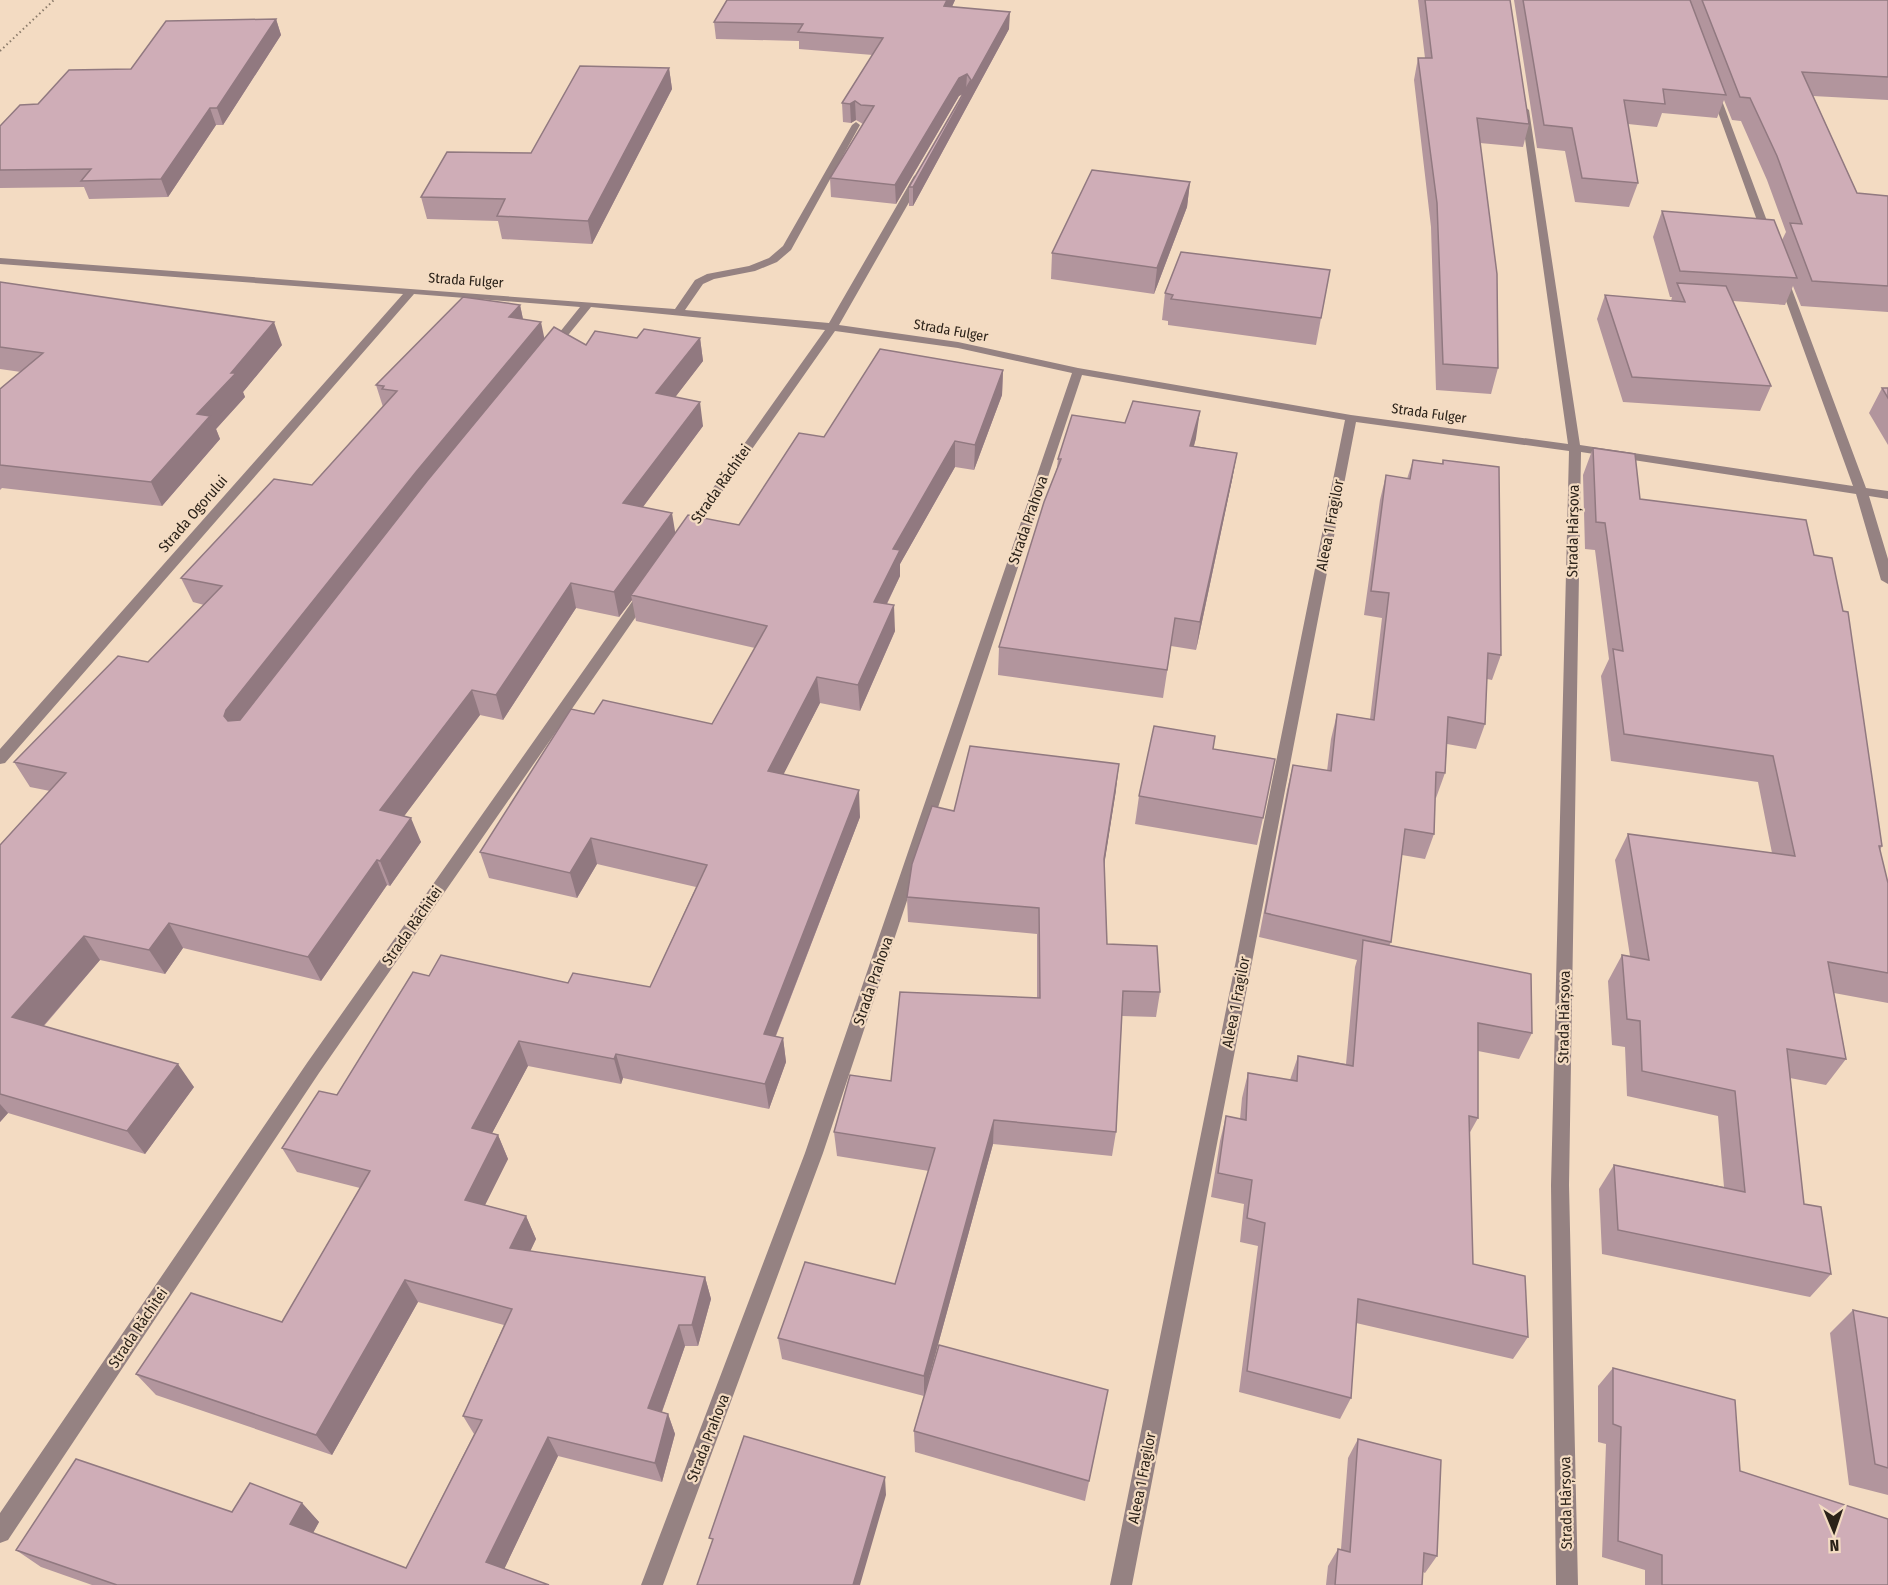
<svg xmlns="http://www.w3.org/2000/svg" width="1888" height="1585" font-family="'Fira Sans Condensed',sans-serif">
	<style>
		.lines { fill: none; stroke-linecap: round; stroke-linejoin: round }
		.path { stroke: #8b7b6a; stroke-width: 2; stroke-dasharray: 1.5 3; stroke-linecap: butt }
		.minor { fill: #958282; fill-rule: evenodd }
		.wall { fill: #b2959d }
		.shaded-wall { fill: #917980 }
		.building { fill: #cfadb7; stroke: #917980; stroke-width: 1.5 }
		.labels { text-anchor: middle; stroke-width: 4.5; stroke-linejoin: round; paint-order: stroke }
		.far-street-label { font-size: 14px; fill: #2b2219; stroke: #f3dbc2 }
		.street-label { font-size: 15px; fill: #2b2219; stroke: #f3dbc2 }
	</style>
	<rect width="100%" height="100%" fill="#f3dbc2"/>
	<g class="lines">
		<path class="path" d="M0 51 54 0"/>
		<path class="minor" d="M1714 87 1718 90 1773 237 1771 239 1763 237 1710 90Z
			M1525 107 1529 110 1580 445 1853 486 1777 276 1782 273 1787 276 1866 488 1888 491V499L1869 496 1888 559V584L1881 580 1856 494 1581 452 1569 1185 1578 1585H1556L1551 1185 1569 451 1356 422 1132 1585H1110L1345 420 1082 375 823 1153 663 1585H641L805 1153 1072 373 958 348 835 331 691 536 687 537 681 533 825 330 591 307 556 350 552 351 547 348 580 307 414 294 5 763 0 764V749L403 294 0 264V258L675 309 695 280 707 274 749 266 769 258 783 246 852 125 856 122 860 125 791 250 777 262 755 271 714 279 703 284 685 310 829 323 914 176 919 173 924 176 839 325 958 342 1078 368 1351 415 1568 444 1521 110Z
			M646 588 651 589 653 592 651 595 319 1073 8 1540 0 1543V1513L307 1063 641 589Z"/>
	</g>
	<path class="wall" d="M727 0H955L952 7 1009 29 913 206H909V187L963 94 959 96 896 204 831 197 830 178 863 124 856 120 851 123 843 122 842 103 873 55 799 49V41L716 39 714 22Z
		M1418 0H1510L1529 124 1523 147 1480 143 1498 368 1491 394 1436 390 1431 227 1414 80 1418 58H1425Z
		M1514 0H1888V100L1813 96 1857 193 1888 196V312L1801 306 1793 286 1785 305 1733 301 1771 386 1760 411 1623 402 1597 319 1605 295 1671 301 1672 297H1670L1653 237 1662 211 1782 240 1786 232 1767 180 1741 121 1732 120 1724 100 1717 118 1662 113 1657 127 1628 124 1638 183 1629 207 1575 202 1565 151 1537 148Z
		M276 19 281 35 223 125H216L168 197 89 199 84 187 0 188V126L38 104 131 69Z
		M669 68 672 89 592 244 502 239 498 221 427 219 421 197 531 153Z
		M1190 182 1187 207 1154 294 1051 279 1052 253Z
		M1330 270 1316 345 1168 325V321L1162 320 1165 293Z
		M0 282 282 345 243 392 245 397 216 429 220 439 162 506 2 488 0 490V389L21 372 0 369Z
		M520 305 523 319 544 339 586 345 637 338H700L703 361 675 397 703 426 643 507 675 533 739 525 824 437 1003 370 1002 395 974 470 955 467 900 564V576L887 604 895 631 860 711 820 703 783 774 860 817 776 1036 783 1038 786 1062 769 1109 623 1078 621 1084 528 1066 492 1133 498 1135 508 1159 485 1205 526 1216 536 1239 530 1251 705 1277 711 1299 698 1346H685L662 1412 668 1414 675 1434 662 1482 558 1456 504 1569 549 1585H92L41 1567 16 1550 232 1512 302 1503 319 1522 313 1533 406 1568 474 1434 463 1416 504 1325 418 1302 332 1455 156 1395 136 1374 282 1322 360 1188 297 1172 282 1148 337 1095 429 976 650 987 696 887 597 864 577 898 489 878 480 852 594 714 712 724 755 648 636 621 632 600 619 617 576 608 503 720 480 715 404 816 421 842 390 886 387 885 321 981 183 948 165 974 100 960 44 1026 194 1087 145 1154 8 1113 0 1122V845L50 791 30 787 14 762 148 662 204 605 193 602 181 578 312 485 383 407 376 385Z
		M1882 388H1888V445L1869 413Z
		M1196 438 1194 446 1237 453 1232 480 1196 650 1171 646 1163 698 998 675 999 647 1057 468 1058 459Z
		M1593 448 1640 499 1882 846 1880 850 1888 883V1003L1834 993 1846 1059 1826 1085 1790 1078 1804 1204 1831 1274 1810 1297 1602 1254 1599 1189 1614 1165 1724 1187 1718 1116 1627 1096 1625 1047 1612 1045 1608 981 1622 955 1630 956 1615 860 1628 834 1772 853 1758 782 1611 761 1601 676 1609 659 1595 550 1585 549 1583 475Z
		M1413 460 1442 464 1443 460 1501 655 1492 680 1487 679 1485 724 1476 749 1447 744 1445 773 1436 798H1435L1434 834 1425 859 1402 855 1391 942 1389 946 1532 1033 1519 1059 1478 1051V1118L1469 1134 1473 1264 1528 1337 1513 1359 1356 1323 1351 1398 1340 1419 1239 1392 1258 1246 1240 1242 1244 1204 1211 1197 1220 1141 1226 1116 1240 1119 1242 1098 1248 1073 1290 1080 1298 1056 1346 1064 1355 967 1357 960 1259 937 1287 790 1293 765 1327 771 1331 739 1337 714 1370 719 1382 618 1364 615 1380 500 1386 475 1407 479Z
		M1213 749 1263 818 1257 845 1135 824 1139 796Z
		M1116 790 1104 865 1107 944 1160 992 1156 1017 1122 1016 1116 1132 1112 1156 993 1144 928 1381 1108 1390 1085 1501 915 1452 914 1431 924 1396 782 1359 778 1338 895 1284 929 1171 837 1156 834 1132 891 1081 1037 998V934L908 922 907 897 954 811Z
		M1853 1310 1888 1318V1495L1849 1485 1830 1333Z
		M1613 1368 1740 1471 1888 1585H1645V1570L1602 1557 1606 1444 1598 1442V1386Z
		M1358 1439 1437 1556 1425 1573 1423 1572 1422 1585H1326L1328 1566 1338 1549H1341L1348 1458Z"/>
	<path class="shaded-wall" d="M947 0H955L944 24V6Z
		M1010 12 1009 29 913 206V187L965 93 959 96 896 204 895 185 959 78 967 74 966 90Z
		M276 19 281 35 223 125 217 108Z
		M669 68 672 89 592 244 588 221Z
		M855 101 856 120 851 123 850 104Z
		M210 108 216 125 168 197 161 179Z
		M1190 182 1187 207 1154 294 1157 268Z
		M520 305 525 329 509 317Z
		M274 322 282 345 243 392 245 397 216 429 220 439 162 506 151 482 197 414 231 373Z
		M541 322 546 346 238 735 224 716 226 710 416 472Z
		M700 338 703 361 660 417 656 393Z
		M1003 370 1002 395 974 470 975 445Z
		M700 402 703 426 628 527 623 503Z
		M1200 411 1196 438 1186 473 1190 446Z
		M955 441V467L900 564V576L875 628 874 602 893 549Z
		M1237 453 1232 480 1196 650 1200 622Z
		M672 513 676 537 631 595 632 600 619 617 614 592Z
		M571 583 576 608 503 720 496 695Z
		M894 605 895 631 860 711 858 685Z
		M817 677 820 703 772 797 768 771Z
		M472 690 480 715 390 835 380 810Z
		M1119 764 1116 790 1101 885 1104 859Z
		M859 790 860 817 767 1058 764 1034Z
		M411 818 421 842 390 886 380 861Z
		M591 838 597 864 577 898 570 873Z
		M377 860 387 885 321 981 308 957Z
		M169 923 183 948 165 974 149 950Z
		M84 936 100 960 31 1040 12 1017Z
		M783 1038 786 1062 769 1109 765 1084Z
		M519 1041 528 1066 482 1152 472 1128Z
		M616 1054 623 1078 621 1084 614 1059Z
		M178 1064 194 1087 145 1154 127 1131Z
		M0 1104 8 1113 0 1122Z
		M994 1120 993 1144 924 1396V1376Z
		M498 1135 508 1159 476 1223 465 1200Z
		M526 1216 536 1239 521 1271 510 1248Z
		M705 1277 711 1299 698 1346 692 1325Z
		M405 1280 418 1302 332 1455 316 1435Z
		M679 1325 685 1346 656 1428 648 1408Z
		M668 1414 675 1434 662 1482 655 1463Z
		M548 1437 558 1456 499 1580 486 1562Z
		M885 1477 886 1495 860 1585H853Z
		M302 1503 319 1522 308 1542 290 1524Z"/>
	<path class="building" d="M727 0H947L944 6 1010 12 913 187H909L971 80 967 74 959 78 895 185 830 178 874 106 861 105 855 101 850 104 842 103 883 38 798 32 803 24 714 22Z
		M1425 0H1510L1529 124 1477 118 1497 274 1498 368 1443 364 1437 203 1418 58H1432Z
		M1523 0H1690L1726 95 1663 89 1665 104 1624 100 1638 183 1582 178 1572 128 1544 125Z
		M1702 0H1888V77L1802 72 1857 193 1888 196V286L1812 281 1790 223 1802 224 1777 156 1750 98 1740 97Z
		M276 19 217 108H210L161 179 81 181 91 169 0 170V126L20 105 38 104 69 70 131 69 166 21Z
		M580 66 669 68 588 221 497 216 505 199 421 197 447 152 531 153Z
		M1092 170 1190 182 1157 268 1052 253Z
		M1662 211 1774 220 1797 278 1680 271Z
		M1181 252 1330 270 1321 318 1171 299 1173 295 1165 293Z
		M0 282 274 322 231 373H236L197 414 210 416 151 482 0 465V389L43 353 0 347Z
		M1677 283 1726 286 1771 386 1632 377 1605 295 1685 302Z
		M463 297 520 305 509 317 541 322 416 472 226 710 224 716 228 721 240 720 427 481 554 327 586 345 595 331 637 338 644 329 700 338 656 393 700 402 623 503 672 513 614 592 571 583 496 695 472 690 380 810 411 818 380 861 377 860 308 957 169 923 149 950 84 936 12 1017 178 1064 127 1131 0 1094V845L66 773 14 762 118 656 148 662 222 586 181 578 274 479 312 485 397 391 382 389 384 386 376 385Z
		M880 349 1003 370 975 445 955 441 893 549 900 550 874 602 894 605 858 685 817 677 768 771 859 790 764 1034 783 1038 765 1084 616 1054 614 1059 519 1041 472 1128 498 1135 465 1200 526 1216 510 1248 705 1277 692 1325H679L648 1408 668 1414 655 1463 548 1437 486 1562 549 1585H117L16 1550 76 1459 232 1512 250 1483 302 1503 290 1524 406 1568 482 1420 463 1416 512 1309 405 1280 316 1435 136 1374 191 1293 282 1322 370 1171 282 1148 319 1091 337 1095 413 972 429 976 441 955 568 983 573 973 650 987 707 865 591 838 570 873 480 852 571 709 594 714 603 700 712 724 767 626 631 595 688 515 739 525 799 433 824 437Z
		M1882 388H1888V398Z
		M1133 401 1200 411 1190 446 1237 453 1200 622 1175 618 1167 670 999 647 1044 502 1061 459H1058L1072 415 1125 423Z
		M1593 448 1635 454 1640 499 1806 520 1814 555 1832 558 1843 611 1848 612 1882 846H1879L1888 883V973L1828 962 1846 1059 1787 1049 1804 1204 1821 1207 1831 1274 1618 1230 1614 1165 1745 1192 1735 1091 1642 1071 1640 1021 1627 1019 1622 955 1649 960 1628 834 1795 856 1773 756 1624 734 1613 649 1623 651 1605 523 1596 522Z
		M1413 460 1443 464V460L1499 467 1501 655 1488 653 1485 724 1448 717 1445 773 1436 772 1434 834 1405 829 1391 942 1265 913 1293 765 1331 771 1337 714 1374 720 1389 593 1371 591 1386 475 1410 479Z
		M1154 726 1215 736 1213 749 1275 759 1263 818 1139 796Z
		M970 746 1119 764 1104 859 1107 944 1157 946 1160 992 1123 991 1116 1132 994 1120 924 1376 778 1338 805 1262 895 1284 935 1148 834 1132 850 1075 891 1081 900 992 1040 998 1039 908 907 897 912 864 932 806 954 811Z
		M1363 940 1531 974 1532 1033 1478 1023V1118L1469 1116 1473 1264 1525 1276 1528 1337 1358 1299 1351 1398 1247 1371 1265 1223 1247 1218 1252 1180 1218 1173 1226 1116 1246 1120 1248 1073 1297 1081 1298 1056 1353 1066Z
		M1853 1310 1888 1318V1468L1875 1464Z
		M939 1345 1108 1390 1089 1481 914 1431Z
		M1613 1368 1735 1400 1740 1471 1888 1519V1585H1662V1555L1618 1541 1621 1427 1613 1424Z
		M744 1436 885 1477 853 1585H697L713 1539 709 1538Z
		M1358 1439 1441 1460 1437 1556 1424 1553 1422 1585H1335L1338 1549 1350 1552Z"/>
	<g class="labels">
		<g class="far-street-label">
			<text transform="translate(466 280) rotate(4)" y="5">Strada Fulger</text>
			<text transform="translate(951 330) rotate(10)" y="5">Strada Fulger</text>
			<text transform="translate(1429 413) rotate(8)" y="5">Strada Fulger</text>
		</g>
		<g class="street-label">
			<text transform="translate(721 484) rotate(-55)" y="5">Strada Răchitei</text>
			<text transform="translate(193 514) rotate(-49)" y="5">Strada Ogorului</text>
			<text transform="translate(1028 520) rotate(-71)" y="5">Strada Prahova</text>
			<text transform="translate(1330 525) rotate(-79)" y="5">Aleea 1 Fragilor</text>
			<text transform="translate(1573 531) rotate(-89)" y="5">Strada Hârșova</text>
			<text transform="translate(412 926) rotate(-55)" y="5">Strada Răchitei</text>
			<text transform="translate(873 981) rotate(-71)" y="5">Strada Prahova</text>
			<text transform="translate(1236 1002) rotate(-79)" y="5">Aleea 1 Fragilor</text>
			<text transform="translate(1564 1017) rotate(-89)" y="5">Strada Hârșova</text>
			<text transform="translate(138 1328) rotate(-56)" y="5">Strada Răchitei</text>
			<text transform="translate(708 1438) rotate(-69)" y="5">Strada Prahova</text>
			<text transform="translate(1142 1478) rotate(-79)" y="5">Aleea 1 Fragilor</text>
			<text transform="translate(1566 1503) rotate(-91)" y="5">Strada Hârșova</text>
		</g>
	</g>
	<g transform="translate(1834 1531) rotate(178)" stroke="#f3dbc2" stroke-width="4.5" paint-order="stroke">
	<path d="M0-4.5L10 22L0 15L-10 22Z" fill="#2b2219"/>
	<text y="-9" font-size="16" font-weight="bold" text-anchor="middle" fill="#2b2219">N</text>
	</g>
</svg>
